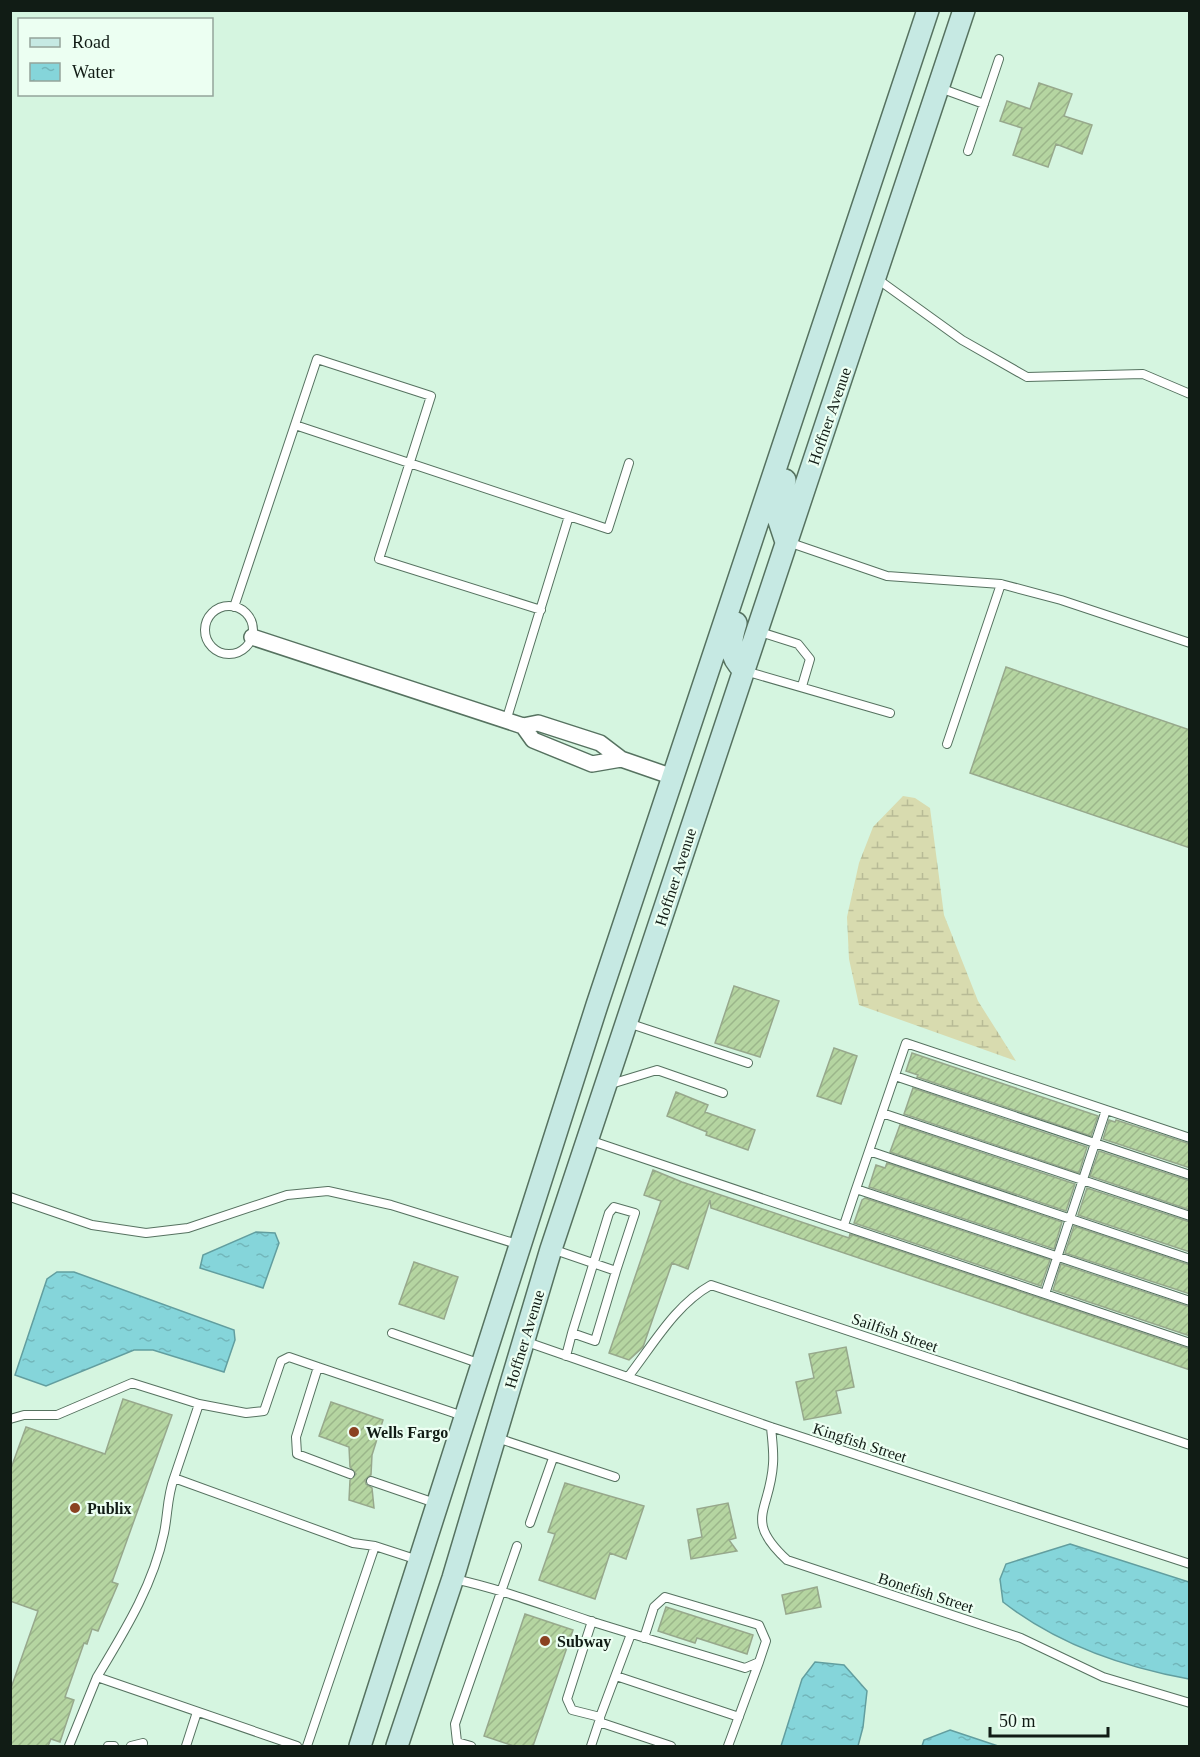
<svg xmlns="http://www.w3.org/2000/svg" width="1200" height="1757" font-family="Georgia,serif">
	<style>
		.wetland { fill: url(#wetland-marsh) }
		.water { fill: url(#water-ripples); stroke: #629e9f; stroke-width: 1.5 }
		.building { fill: url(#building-hatch); stroke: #97a88c; stroke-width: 1.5 }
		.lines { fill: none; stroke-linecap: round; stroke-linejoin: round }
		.service-casing { stroke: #567260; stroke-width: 10 }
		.minor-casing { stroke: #567260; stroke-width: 18 }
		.secondary-casing { stroke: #567260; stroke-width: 24 }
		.service { stroke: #fff; stroke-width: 8 }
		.minor { stroke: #fff; stroke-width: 15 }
		.secondary { stroke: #c6e9e3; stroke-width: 21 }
		.poi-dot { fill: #8a4221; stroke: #ecfff2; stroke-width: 2 }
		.labels { text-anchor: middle; stroke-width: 4.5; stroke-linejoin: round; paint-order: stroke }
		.street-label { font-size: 16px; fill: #111c15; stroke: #ecfff2 }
		.poi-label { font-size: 16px; font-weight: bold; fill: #111c15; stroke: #ecfff2; text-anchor: start }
	</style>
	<defs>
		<pattern id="wetland-marsh" width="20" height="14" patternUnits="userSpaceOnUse" patternTransform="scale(1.5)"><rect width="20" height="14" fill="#d8dbaf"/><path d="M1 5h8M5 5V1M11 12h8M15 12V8" fill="none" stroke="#b8bb96"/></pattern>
		<pattern id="water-ripples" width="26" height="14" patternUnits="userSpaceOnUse" patternTransform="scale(1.5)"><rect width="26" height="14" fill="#85d5da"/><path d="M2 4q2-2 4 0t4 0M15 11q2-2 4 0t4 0" fill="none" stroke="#72b6ba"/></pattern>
		<pattern id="building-hatch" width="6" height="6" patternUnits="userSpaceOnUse" patternTransform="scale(1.5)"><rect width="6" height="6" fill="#b5d5a1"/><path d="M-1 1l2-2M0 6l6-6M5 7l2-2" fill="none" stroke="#9bb68a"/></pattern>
	</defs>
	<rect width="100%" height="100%" fill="#d5f5e0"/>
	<path class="wetland" d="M903 796 915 798 930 808 944 915 978 1001 1016 1061 859 1005 849 959 847 917 859 863 873 827Z"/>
	<path class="water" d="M256 1232 275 1233 279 1243 263 1288 200 1268 203 1255Z
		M57 1272H74L234 1330 235 1340 224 1372 153 1350H134L46 1386 15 1375 47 1279Z
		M1070 1544 1189 1582V1679C1123 1667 1057 1644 1003 1602L1000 1579 1006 1564Z
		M815 1662 844 1665 867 1691 863 1727 858 1746H781L802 1679Z
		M950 1730 998 1746H922L924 1740Z"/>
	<path class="building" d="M1039 83 1072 94 1064 116 1092 125 1082 154 1056 144 1048 167 1013 155 1022 128 1000 121 1007 101 1030 109Z
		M1006 667 1190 730V848L970 773Z
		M734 986 779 1001 760 1057 715 1043Z
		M834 1048 857 1056 841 1104 817 1096Z
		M912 1053 1098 1116 1091 1136 917 1077 918 1075 906 1071Z
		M913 1088 1087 1147 1079 1173 904 1114Z
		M676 1092 708 1105 705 1112 755 1130 748 1150 706 1135 707 1132 667 1116Z
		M1109 1120 1115 1122 1116 1120 1190 1144V1168L1103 1139Z
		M900 1125 1075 1184 1066 1211 890 1152Z
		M1099 1151 1190 1181V1210L1090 1176Z
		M887 1163 1062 1222 1054 1249 869 1187 876 1165 885 1168Z
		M653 1170 682 1182 849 1238 850 1234 1190 1349V1370L711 1208 710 1200 688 1269 672 1263 643 1347 629 1360 609 1353 661 1201 644 1195Z
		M1087 1188 1190 1222V1252L1078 1215Z
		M865 1198 1050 1260 1041 1286 854 1223 862 1200Z
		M1074 1226 1190 1265V1294L1065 1253Z
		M414 1262 458 1277 444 1319 399 1304Z
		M1061 1264 1190 1307V1336L1053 1290Z
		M846 1347 854 1387 836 1391 841 1413 804 1420 796 1382 814 1378 809 1354Z
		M123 1399 172 1415 112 1582 118 1584 98 1631 92 1629 87 1644 84 1643 65 1697 74 1700 60 1742 51 1739 48 1746H10V1691L38 1611 10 1601V1471L26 1427 105 1454Z
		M331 1402 383 1420 372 1455 371 1475 365 1480 366 1484 372 1488 374 1508 349 1500 350 1480 356 1474 350 1467 349 1447 319 1436Z
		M565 1483 644 1506 626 1559 610 1553 595 1599 539 1580 555 1534 548 1532Z
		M728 1503 736 1538 729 1540 737 1551 691 1559 688 1540 702 1537 697 1509Z
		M817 1587 821 1607 786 1614 782 1595Z
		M666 1607 753 1635 747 1654 697 1638 695 1643 658 1631Z
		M525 1614 573 1630 533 1746H514L484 1736Z"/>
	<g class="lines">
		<g class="service-casing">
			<path id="service" d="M940 88 984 104
				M968 151 999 59
				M876 278 962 340 1027 377 1143 374 1190 394
				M295 425 608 529 629 463
				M788 542 887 576 1001 584 947 744
				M1001 584 1061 600 1190 643
				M205 630a24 24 0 1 1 48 0a24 24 0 1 1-48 0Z
				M234 607 317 359 431 396 379 559 541 610
				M757 631 798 644 810 659 802 686
				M745 671 890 713
				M506 721 569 516
				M628 1023 748 1063
				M895 1076 1190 1175
				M611 1084 657 1070 723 1093
				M1106 1110 1045 1294 1190 1343
				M882 1113 1190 1216
				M589 1140 1045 1294
				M869 1151 1190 1259
				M856 1189 906 1043 1190 1138
				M10 1197 92 1225 146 1233 188 1228 287 1195 328 1191 391 1205 520 1245
				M844 1225 856 1189 1190 1301
				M552 1249 616 1271 595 1341 572 1333 566 1356
				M392 1333 481 1364
				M572 1333 609 1213 614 1207 635 1213 616 1271
				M524 1341 771 1427 1190 1564
				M628 1377C653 1345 675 1305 711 1285L1190 1445
				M199 1404 246 1413 264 1411 281 1361 289 1357 318 1367
				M10 1419 24 1415H57L132 1383 199 1404 174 1478
				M771 1427C772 1439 774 1452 773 1464 770 1512 743 1519 787 1560L1021 1638 1103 1677 1190 1703
				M497 1438 615 1477
				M350 1474 297 1454 296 1437 318 1367 463 1416
				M371 1481 435 1503
				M530 1523 553 1458
				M454 1579C501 1589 545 1606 590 1621 641 1637 693 1652 745 1668L759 1662 766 1641 759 1625 665 1597 654 1607 644 1638
				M592 1621 567 1699 572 1710 600 1717 631 1634
				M616 1676 739 1717
				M599 1722 671 1746
				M69 1746 97 1677
				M108 1746H114
				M131 1746 143 1743
				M186 1746 197 1712
				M297 1746 97 1677C124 1632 153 1586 164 1533 168 1514 167 1497 174 1478L353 1543 375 1546 418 1560
				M307 1746 375 1546
				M471 1746 457 1742 455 1724 517 1546
				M591 1746 600 1719
				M728 1746 759 1662"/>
		</g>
		<g class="minor-casing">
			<path id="minor" d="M252 637 523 726
				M621 759 592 764 533 740 523 726 538 723 600 743 621 759 673 777"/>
		</g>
		<g class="secondary-casing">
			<path id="secondary" d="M785 480 777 515 786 542
				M736 623C730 642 728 656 744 670
				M360 1746 597 1005 928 10
				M397 1746 453 1578 551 1249 964 10"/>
		</g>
		<use href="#service" class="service"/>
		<use href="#minor" class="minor"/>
		<use href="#secondary" class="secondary"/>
	</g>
	<g class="poi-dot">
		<circle cx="354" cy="1432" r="6"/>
		<circle cx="75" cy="1508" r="6"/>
		<circle cx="545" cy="1641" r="6"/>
	</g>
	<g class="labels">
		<g class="street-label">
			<text transform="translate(829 416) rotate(-71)" y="6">Hoffner Avenue</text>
			<text transform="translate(675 877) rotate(-72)" y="6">Hoffner Avenue</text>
			<text transform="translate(895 1332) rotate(19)" y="6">Sailfish Street</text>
			<text transform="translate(524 1339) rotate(-73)" y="6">Hoffner Avenue</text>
			<text transform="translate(860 1442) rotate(18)" y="6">Kingfish Street</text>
			<text transform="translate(926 1592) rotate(18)" y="6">Bonefish Street</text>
		</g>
		<g class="poi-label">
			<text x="366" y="1438">Wells Fargo</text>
			<text x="87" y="1514">Publix</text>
			<text x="557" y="1647">Subway</text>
		</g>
	</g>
	<rect width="1200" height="1757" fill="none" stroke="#111c15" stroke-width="24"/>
	<rect x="18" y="18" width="195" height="78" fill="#ecfff2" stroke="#94a49a" stroke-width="1.5"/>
	<rect x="30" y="38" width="30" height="9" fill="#c6e9e3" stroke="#94a49a" stroke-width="1.5"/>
	<text x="72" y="48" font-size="18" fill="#111c15">Road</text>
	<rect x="30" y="63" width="30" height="18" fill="url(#water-ripples)" stroke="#94a49a" stroke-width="1.5"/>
	<text x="72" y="78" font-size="18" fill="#111c15">Water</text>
	<path d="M990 1727v9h118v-9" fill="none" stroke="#111c15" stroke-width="3"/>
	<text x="999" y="1727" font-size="18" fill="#111c15" stroke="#ecfff2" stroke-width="4.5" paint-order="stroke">50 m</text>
</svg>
